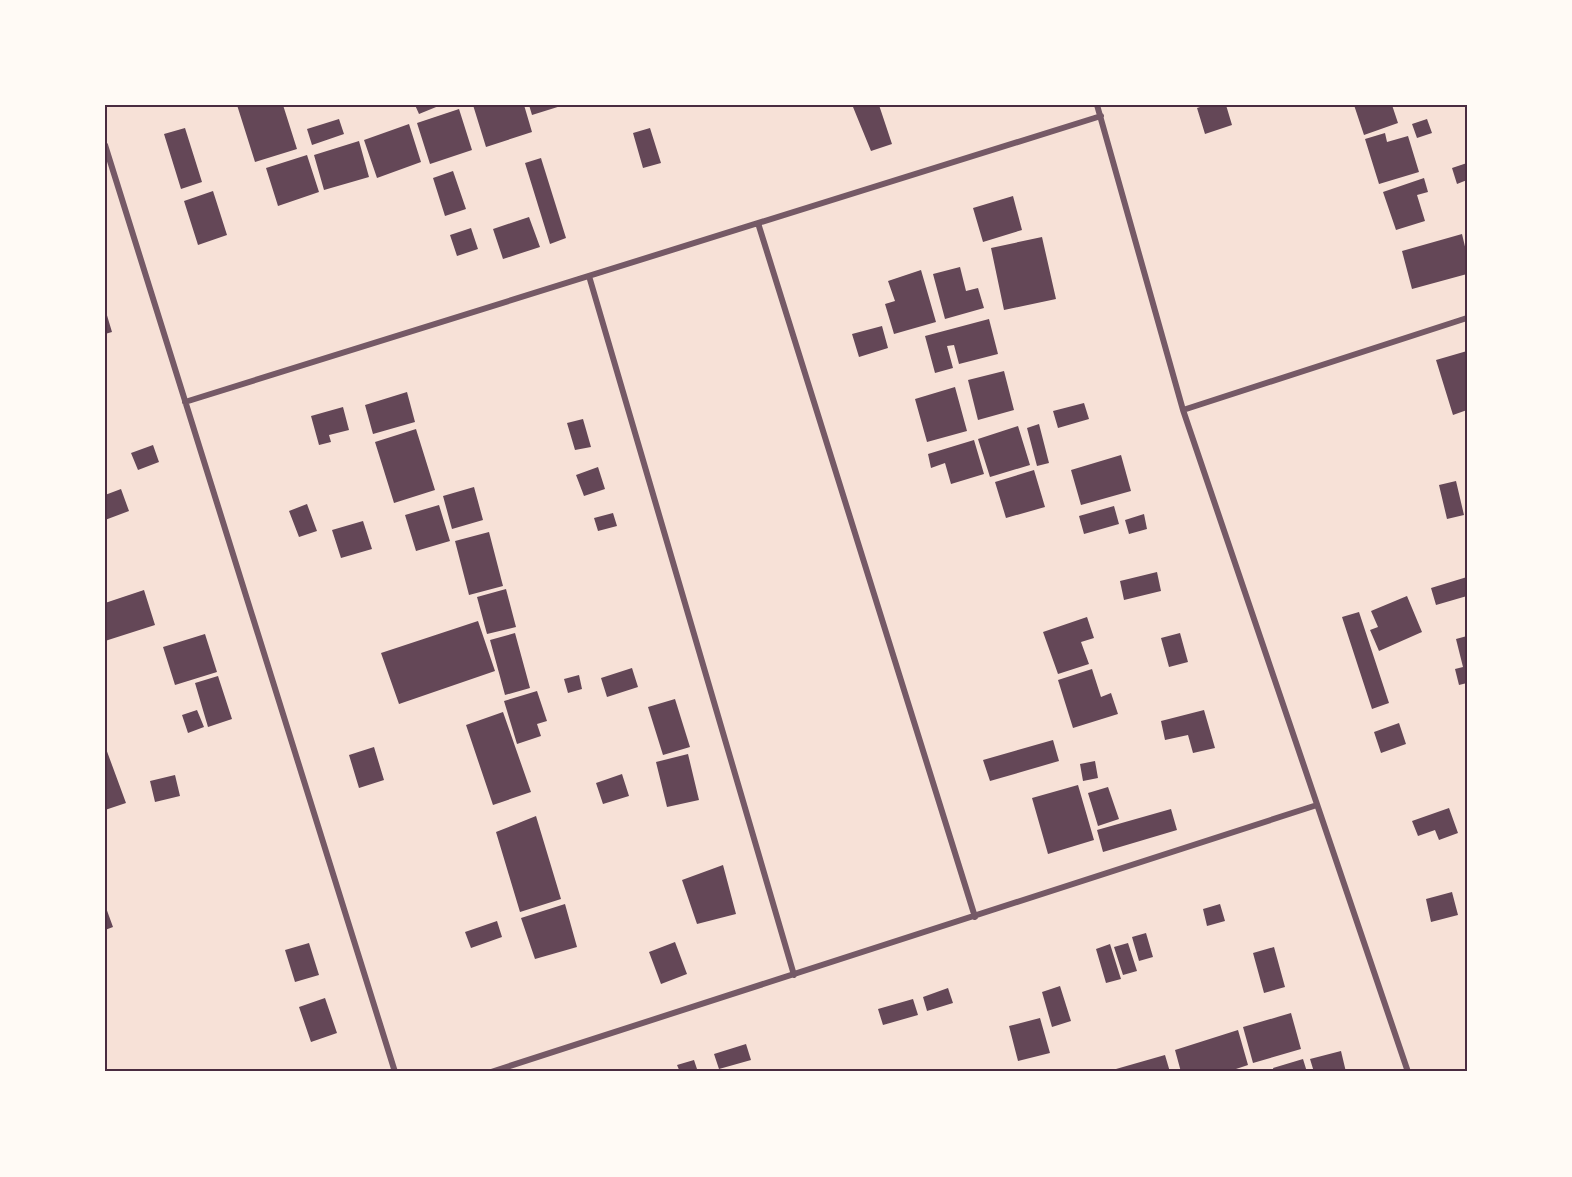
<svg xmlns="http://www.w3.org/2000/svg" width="1572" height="1177" font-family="Arial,sans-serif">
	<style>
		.building { fill: #644757 }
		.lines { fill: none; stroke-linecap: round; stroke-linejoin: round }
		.minor { stroke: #755966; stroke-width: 6 }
		.neatline { fill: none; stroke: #4a2c40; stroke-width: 2 }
	</style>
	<rect width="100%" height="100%" fill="#f7e1d7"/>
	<path class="building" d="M237 105H283L297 149 255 162Z
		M415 105H441L419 114Z
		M473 105H524L532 132 486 147Z
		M529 105H564L532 115Z
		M859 105H879L892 144 871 151 853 107Z
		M1206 105H1226L1232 125 1205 134 1197 108Z
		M1354 105H1392L1398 123 1364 135Z
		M459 109 472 150 430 164 417 123Z
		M339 119 344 134 312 145 307 129Z
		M1427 119 1432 133 1417 138 1412 124Z
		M409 124 421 162 377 178 364 140Z
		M185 128 202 182 181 189 164 134Z
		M650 128 661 163 643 168 633 133Z
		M1385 133 1387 142 1408 136 1419 172 1379 184 1365 139Z
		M359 141 369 177 324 190 314 155Z
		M307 155 319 192 278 206 266 168Z
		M541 158 566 238 550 244 525 163Z
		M1467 163V180L1457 184 1452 168Z
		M453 171 466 209 445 216 433 178Z
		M1424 178 1428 192 1417 195 1425 221 1396 230 1383 192Z
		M213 191 227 235 198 245 184 201Z
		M1013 196 1022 230 983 242 973 208Z
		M529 217 540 247 503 259 493 229Z
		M471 228 478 249 457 256 450 235Z
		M1462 234 1467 255V274L1412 289 1402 251Z
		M1042 237 1056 299 1004 310 991 248Z
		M960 267 966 291 978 288 984 308 945 319 933 274Z
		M921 270 936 322 894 334 885 304 895 301 888 281Z
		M106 312 112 332 105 334V313Z
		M989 319 998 354 959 364 954 345 947 346 953 368 935 373 925 336Z
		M882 326 888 348 859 357 852 334Z
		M1467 351V410L1453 415 1436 360Z
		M1004 371 1014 410 978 420 968 380Z
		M955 387 967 431 927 442 915 399Z
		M407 392 415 422 373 434 365 405Z
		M1084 403 1089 419 1058 428 1053 411Z
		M343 407 349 430 329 435 331 442 319 445 311 416Z
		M583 419 591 447 575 450 567 423Z
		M1039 424 1049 463 1037 466 1027 428Z
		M1018 426 1030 465 990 477 978 439Z
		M416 429 435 490 394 503 375 442Z
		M974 440 984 474 951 484 945 463 931 468 928 454Z
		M153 445 159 462 138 470 131 453Z
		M1121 455 1131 491 1081 505 1071 470Z
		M598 467 605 489 584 496 576 475Z
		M1034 470 1045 507 1006 518 995 482Z
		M1456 481 1464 515 1447 519 1439 485Z
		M474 487 483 520 452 529 443 496Z
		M121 489 129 511 105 520V495Z
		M307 504 317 531 299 537 289 511Z
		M439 505 450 541 416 551 405 515Z
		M1114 506 1119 524 1084 534 1079 516Z
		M613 513 617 526 598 531 594 518Z
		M1144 514 1147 529 1129 534 1125 520Z
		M363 521 372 549 341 558 332 530Z
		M489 532 503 586 469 595 455 541Z
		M1157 572 1161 591 1124 600 1120 581Z
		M1467 577V596L1436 605 1431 588Z
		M506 589 516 627 487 634 477 597Z
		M144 590 155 625 105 641V603Z
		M1407 596 1422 632 1379 651 1370 630 1378 627 1371 611Z
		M1359 612 1389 703 1372 709 1342 617Z
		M1087 617 1094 638 1081 642 1089 664 1058 674 1043 632Z
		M478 621 495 671 399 704 381 653Z
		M515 633 530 688 505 695 490 640Z
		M1180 633 1188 662 1169 667 1161 638Z
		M205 634 217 672 175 685 163 647Z
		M1467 636V683L1459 685 1455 669 1463 667 1456 639Z
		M632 668 638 687 607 697 601 678Z
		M1092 669 1101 697 1111 693 1118 714 1073 728 1058 680Z
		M579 675 582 689 568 693 564 679Z
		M218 676 232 719 208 727 195 683Z
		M537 691 547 721 537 724 541 736 517 744 504 701Z
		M675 699 690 747 663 755 648 707Z
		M197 710 204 727 188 733 182 715Z
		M1204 710 1215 748 1193 753 1188 735 1165 740 1161 721Z
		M503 712 531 792 493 805 466 725Z
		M1399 723 1406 744 1381 753 1374 732Z
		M1053 740 1059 761 990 781 983 760Z
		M105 746 126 803 105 810Z
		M374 747 384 780 359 788 349 755Z
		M688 754 699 800 667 807 656 762Z
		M1095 761 1098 778 1083 781 1080 764Z
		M622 774 629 796 603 804 596 783Z
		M175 775 180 796 155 802 150 781Z
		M1078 785 1094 840 1048 854 1032 798Z
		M1108 787 1119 819 1098 826 1088 793Z
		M1449 808 1458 833 1439 840 1435 830 1418 836 1412 821Z
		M1171 809 1177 830 1103 852 1097 830Z
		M536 816 561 899 520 912 496 832Z
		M723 865 736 914 697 924 682 880Z
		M1452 892 1458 915 1431 922 1426 899Z
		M565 904 577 947 535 959 521 918Z
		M1220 904 1225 921 1207 926 1203 909Z
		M105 905 113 927 105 930Z
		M497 921 502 937 471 948 465 932Z
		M1146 933 1153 957 1139 961 1132 937Z
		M675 942 687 974 661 984 649 952Z
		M309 943 319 975 295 982 285 950Z
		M1128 943 1137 971 1123 975 1114 947Z
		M1110 944 1121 979 1106 983 1096 949Z
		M1274 947 1285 987 1264 993 1253 953Z
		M1060 986 1071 1021 1052 1027 1042 992Z
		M948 988 953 1003 927 1011 923 997Z
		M325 998 337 1033 311 1042 299 1007Z
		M913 999 918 1015 883 1025 878 1009Z
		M1291 1013 1301 1049 1253 1063 1243 1027Z
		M1040 1018 1050 1053 1018 1061 1009 1026Z
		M1238 1030 1248 1065 1227 1072H1181L1175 1050Z
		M746 1044 751 1060 719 1069 714 1054Z
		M1341 1051 1346 1072H1314L1310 1059Z
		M1165 1055 1170 1072H1109V1071Z
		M1303 1059 1307 1072H1274L1273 1068Z
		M694 1060 698 1072H680L677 1065Z"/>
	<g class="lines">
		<path class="minor" d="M1097 105 1183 410 1408 1072
			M105 145 395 1072
			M758 223 975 917
			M589 276 794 975
			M185 402 1101 116
			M1183 410 1467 318
			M491 1072 1317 805"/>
	</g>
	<rect width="1572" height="1177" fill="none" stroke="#fffaf5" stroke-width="213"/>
	<rect x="106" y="106" width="1360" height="964" class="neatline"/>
</svg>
